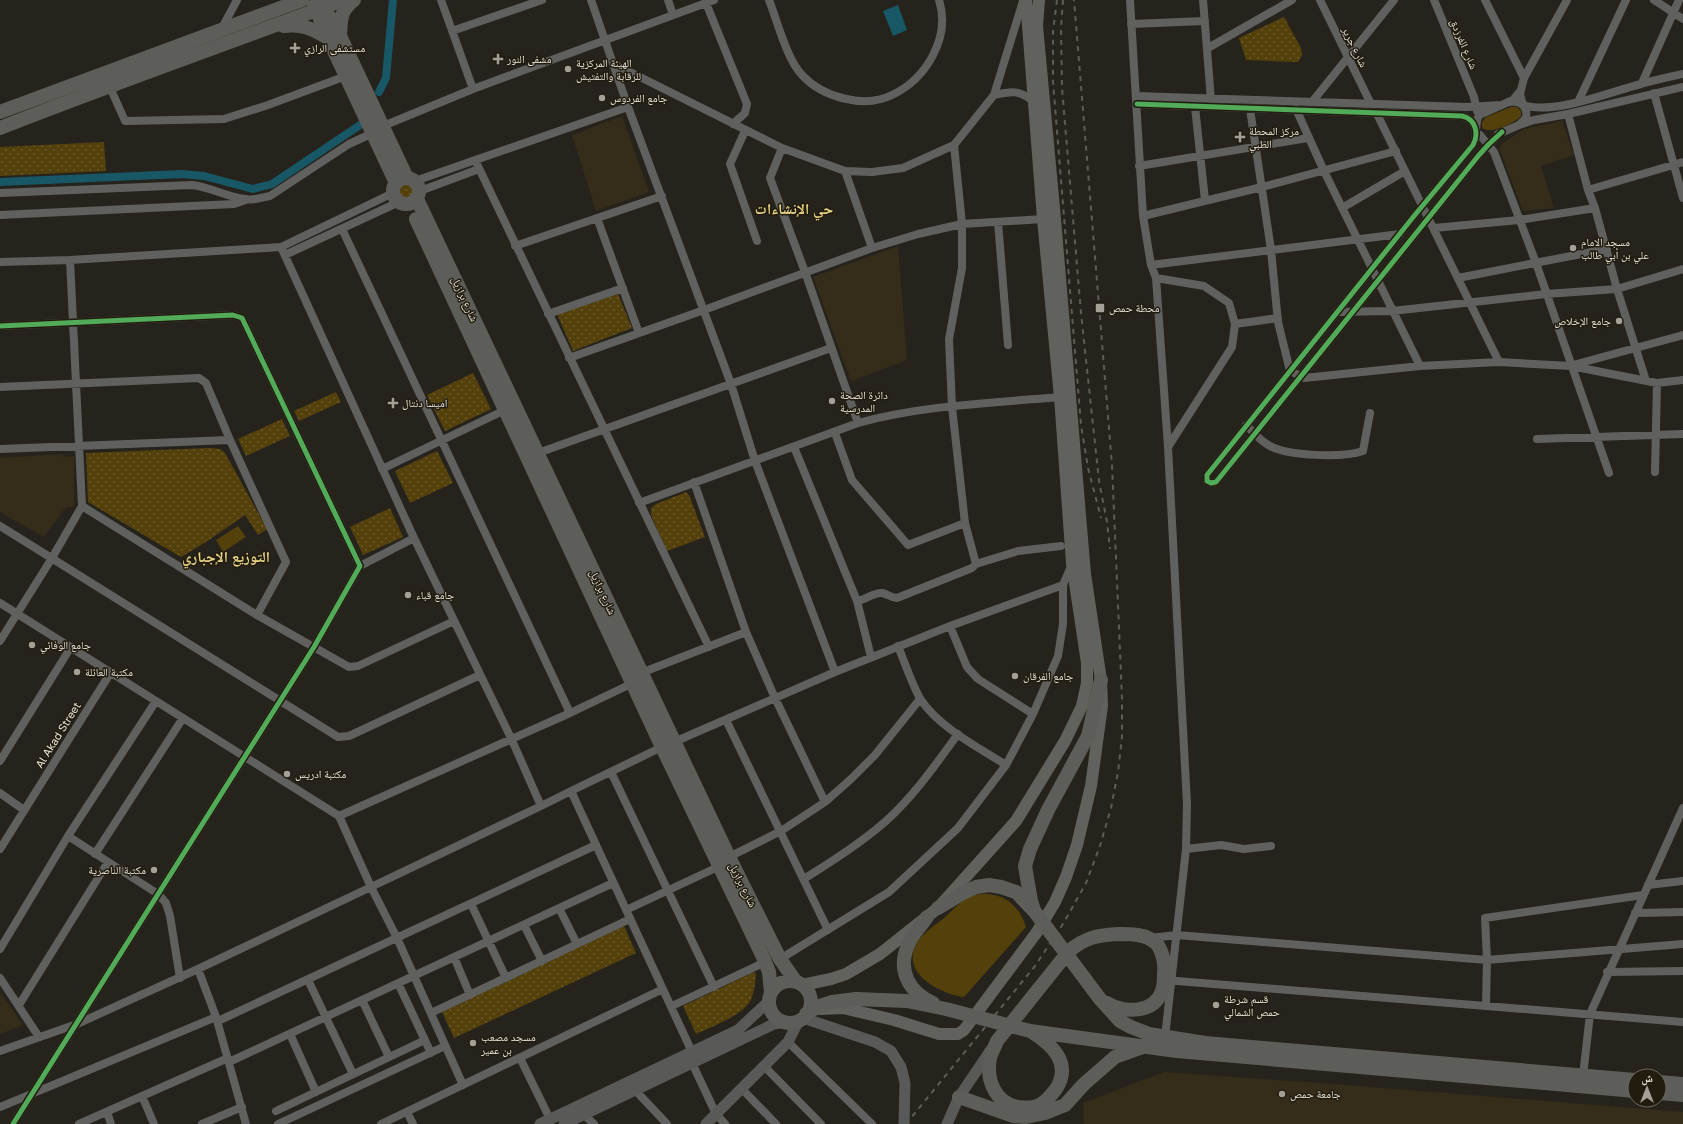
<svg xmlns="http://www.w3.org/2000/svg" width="1683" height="1124" font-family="'Golos Text','Noto Naskh Arabic',sans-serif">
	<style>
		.built { fill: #352d1a }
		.green { fill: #53400a }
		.park { fill: url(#park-dots) }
		.water { fill: #185866 }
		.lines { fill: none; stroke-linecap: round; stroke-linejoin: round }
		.canal { stroke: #185866; stroke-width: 8 }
		.street { stroke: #60615f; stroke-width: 8 }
		.secondary { stroke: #595a57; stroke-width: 11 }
		.primary { stroke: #61625d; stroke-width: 12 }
		.highway { stroke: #5d5e59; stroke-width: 14 }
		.rail { stroke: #5d5d58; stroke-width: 2; stroke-dasharray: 5 5; stroke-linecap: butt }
		.cycleway-casing { stroke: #211c0e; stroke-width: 8 }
		.cycleway { stroke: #51ab58; stroke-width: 5 }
		.poi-dot { fill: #a4a098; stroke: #211c0e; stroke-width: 1.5 }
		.labels { text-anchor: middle; stroke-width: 3; stroke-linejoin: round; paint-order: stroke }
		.street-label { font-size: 11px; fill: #e8e4db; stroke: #211c0e }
		.poi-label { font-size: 11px; fill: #e8e4db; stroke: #211c0e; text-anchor: start }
		.district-label { font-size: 15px; font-weight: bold; fill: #e5d385; stroke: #211c0e }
	</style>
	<defs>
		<pattern id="park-dots" width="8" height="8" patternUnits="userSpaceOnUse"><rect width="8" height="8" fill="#53400a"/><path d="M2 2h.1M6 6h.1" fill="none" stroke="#6c5b2d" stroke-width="1.8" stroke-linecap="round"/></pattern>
	</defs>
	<rect width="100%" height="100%" fill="#26231c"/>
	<path class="built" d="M622 116 649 192 596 211 572 135Z
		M1562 121 1574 155 1541 166 1554 208 1523 211 1499 148 1503 143 1524 129Z
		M898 246 907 360 851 381 813 277Z
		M63 454V457L74 456V507H66L44 537 0 512V458Z
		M0 992 23 1025 0 1034Z
		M1164 1072 1346 1085 1683 1112V1124H1084L1083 1103Z"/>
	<path class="green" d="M1511 107H1517L1521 111V116C1515 123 1488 136 1482 127V122L1486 117Z
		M238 526 246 537 223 552 216 540Z
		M988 894C1008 896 1020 908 1026 927L964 997C941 994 899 973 917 943 923 933 935 925 944 918 952 911 961 901 970 896 975 894 983 894 988 894Z"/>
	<path class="park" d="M1284 17 1301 48 1302 56 1298 62 1246 60 1239 38Z
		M104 142 106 171 0 176V147Z
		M398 191a8 8 0 1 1 16 0a8 8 0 1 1-16 0Z
		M618 294 632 328 573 351 557 314Z
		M473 373 491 409 445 431 427 395Z
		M336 392 341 402 299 421 294 411Z
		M282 419 290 436 246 456 238 439Z
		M210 448 220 449 225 453 267 529 258 535 245 515 206 542 181 557 88 502 86 453Z
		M437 451 453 483 410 503 395 471Z
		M686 492 689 495 705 537 667 551 651 515V508L656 504Z
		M390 508 403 537 363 555 350 527Z
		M624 926 636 953 454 1038 442 1012Z
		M754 972 756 974C755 983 755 992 750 1001 743 1015 711 1027 696 1034L683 1006Z"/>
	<path class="water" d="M898 5 907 30 893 36 883 11Z"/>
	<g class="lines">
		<path class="canal" d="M379 92 386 78 393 0
			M0 182 182 174 204 176 253 189 272 184 360 125"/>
		<path class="street" d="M441 0 473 89
			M591 0 628 107 731 384 755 461 835 672 950 626 1063 585
			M668 0 673 15
			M769 0C777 20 787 60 802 75 822 97 864 109 892 95 926 79 951 38 939 0
			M1130 0 1143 216 1151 265 1156 278 1168 447 1187 804 1186 849 1165 1037
			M1203 0 1211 100
			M1320 0 1371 104
			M1434 0 1474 97 1477 111
			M1485 0 1524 78
			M1567 0 1524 78 1520 94 1523 105C1555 115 1609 92 1641 84 1655 80 1669 77 1683 74
			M1654 0 1683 19
			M706 3 747 104 745 113 733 124
			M1131 24 1205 21
			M221 30 237 0
			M452 31 542 0
			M1208 48 1292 0
			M614 64 782 148 845 171 872 172 903 168 954 145 994 95 1023 1
			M1642 83 1679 0
			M109 85 125 121 224 119 268 105 346 76
			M1654 93 1683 198
			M994 95C1012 91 1019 90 1033 101
			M1136 96 1467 107 1501 105
			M1312 102 1394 0
			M1578 102 1626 0
			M1137 104 1462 116C1476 119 1479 134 1473 145L1414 216 1207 475V481L1211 483 1216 482 1479 155 1489 144 1502 132
			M1195 107 1205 200
			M1250 109 1271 250 1278 322 1290 371 1304 378 1420 366 1324 171 1296 109
			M1377 114 1499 362
			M1568 114 1588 190
			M1519 125 1534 120 1568 114 1683 87
			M383 126 473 89 714 0
			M1476 129 1477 120 1479 115 1513 100 1521 90
			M745 131 730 164 757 241
			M1498 134 1519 125 1526 118C1528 107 1521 100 1510 102
			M1480 135 1494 152 1536 263 1609 473
			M782 148 770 178 805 272 858 423
			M475 160 709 647
			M1139 166 1308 138
			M845 171 872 248
			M415 181 628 107
			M420 191 479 169
			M0 193 192 185C210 187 227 197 245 199 253 201 263 197 270 196L349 144 373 133
			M1342 208 1405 171
			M1595 208 1617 289 1646 381
			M0 215 234 204 246 200
			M1143 216 1262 187 1396 151
			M597 218 639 333
			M998 222 1008 345
			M1434 228 1519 220 1595 208 1588 190 1683 162
			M342 229 570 713
			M515 246 662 196
			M281 247 414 538 511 738 541 806 571 791 692 1052
			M285 255 399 202
			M0 262 70 260 281 247 393 193
			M1151 265 1400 234
			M1156 278 1204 286 1229 303 1235 324 1232 347 1168 447
			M1458 278 1607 249
			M1337 312 1392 311 1546 294 1617 289 1683 269
			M548 314 623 288
			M1235 324 1278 318
			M0 326 233 315 242 318 360 566 314 647 13 1124
			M569 358 704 310 872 248 918 234 962 224 1043 219
			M1573 365 1683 335
			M1420 366 1499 362 1571 366 1657 383 1683 380
			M0 387 199 378 206 383 230 440 286 562 257 615
			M1246 425C1253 432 1261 442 1270 446 1288 456 1343 458 1363 451L1370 413
			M835 433 852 480 908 545 965 523 952 407 949 339 962 268V224L954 145
			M1537 439 1683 434
			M794 447 857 601C865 600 874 592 882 593 888 594 891 598 897 598L972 568 976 564 965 523
			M0 449 230 440
			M538 453 831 348
			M382 469 505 410
			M1655 472 1657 383
			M694 482 746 632
			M639 503 858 423C923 405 993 403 1060 397
			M82 506 257 615 349 667 358 666 454 621
			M0 526 338 737 349 736 480 675
			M976 564 1018 551 1061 546
			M360 566 414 538
			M857 601 871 657
			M0 603 339 816
			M950 626 967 667 978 679 1033 714
			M0 641 52 558 82 506 70 260
			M898 646C904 661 913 687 921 700 940 728 978 747 1006 765
			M641 673 746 632 775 698 825 802 781 831 729 857
			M726 720 828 930
			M674 742 835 672
			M0 761 71 647
			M611 772 714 987
			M571 791 662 747
			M0 793 24 810
			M825 802 851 779 875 755 920 699
			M541 806 371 887 339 816 570 713 633 683
			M68 836 158 894 166 903 170 916 180 978
			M0 849 111 672
			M1186 849 1221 845 1244 849 1271 846
			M95 854 183 718
			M804 879C832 861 861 843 886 821 914 796 936 764 958 734
			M1648 885 1683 881
			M471 904 506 978
			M559 908 577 944
			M626 910 720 866
			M1635 913 1683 912
			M524 925 542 961
			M1150 938 1177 935 1487 960 1683 944
			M0 949 68 836 156 701
			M454 957 470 995
			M780 959 889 892 958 828 1006 765 1033 714 1058 656 1063 624V585L1072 564
			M198 969 216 1017 246 1124
			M1607 972 1683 971
			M0 978 39 1037
			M308 980 353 1074
			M1165 980 1683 1022
			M398 983 431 1053
			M362 1000 389 1057
			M19 1005 108 862
			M672 1006 765 962
			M1486 1006 1487 960 1485 918 1643 895
			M431 1013 630 919
			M218 1021 596 845
			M290 1034 316 1092
			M788 1042 872 1124
			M0 1051 77 1024 198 969 371 887 397 938 463 1085
			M520 1058 550 1119
			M229 1062 613 883
			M692 1063 716 1114 725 1124
			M764 1066 821 1124
			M1583 1076 1590 1014 1683 808
			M741 1088 776 1124
			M635 1090 667 1124
			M142 1096 154 1124
			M0 1107 216 1017
			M276 1111 425 1040
			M107 1112 111 1124
			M407 1112 413 1124
			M584 1115 594 1124
			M79 1124 228 1058
			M202 1124 242 1107
			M278 1124 445 1046
			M381 1124 663 989"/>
		<path class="secondary" d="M803 1018 875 1042 891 1051 901 1067 905 1083 904 1124
			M540 1124 738 1030 769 1001
			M564 1124 774 1024 785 1022
			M706 1124 788 1042 799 1020
			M947 1124 959 1097 990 1051"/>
		<path class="primary" d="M802 985 831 979 846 974 880 954 938 908 1016 821 1065 741 1082 706 1087 683V663L1072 563 1060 397 1043 219 1026 0
			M821 1009 843 1008 894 1020 939 1034H958L964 1030 1037 932 1055 902 1066 877 1077 845 1091 786 1102 706 1101 680 1085 574 1055 219 1037 26 1039 0"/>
		<path class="highway" d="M318 5 320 19 328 38 396 183
			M314 6 329 16 340 36 407 178
			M284 26C304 24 312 29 328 38
			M340 36C341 19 340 11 354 0
			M0 112 302 0
			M0 128C114 83 229 43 343 0
			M393 191a13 13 0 1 1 26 0a13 13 0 1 1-26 0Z
			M417 199 729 857 780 959 796 982
			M416 219 662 747 764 959 769 972 771 992
			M938 908 963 893 976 887 989 885 1001 887 1016 892 1035 912 1100 999 1120 1021 1131 1027 1149 1034 1205 1043 1635 1080
			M1034 910 1031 901 1025 866 1030 849 1048 810 1088 736 1101 680
			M927 917C921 926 912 935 908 945 897 971 909 992 933 1003
			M769 1002a21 21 0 1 1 42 0a21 21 0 1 1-42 0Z
			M806 1014 817 1007 832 1002 856 999 907 1001 946 1009 1030 1031 1177 1051 1635 1091
			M1032 1032C1053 1045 1072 1064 1056 1089 1052 1094 1047 1101 1041 1104 1035 1108 1023 1108 1017 1107 995 1102 986 1080 990 1058 991 1053 995 1047 997 1041L1069 951C1086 937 1098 935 1119 934 1132 934 1147 934 1157 944 1163 952 1165 964 1164 973 1164 979 1164 986 1162 991 1154 1014 1124 1013 1107 1003
			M1659 1082 1683 1084
			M1659 1093 1683 1095
			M959 1097 1013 1116 1026 1117 1045 1113 1065 1105 1084 1084 1115 1057 1143 1047"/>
		<path class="rail" d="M1057 0 1053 31V82L1081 425 1088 468 1101 518
			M1063 0 1061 28 1062 88 1081 313 1099 481 1107 522 1110 549
			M906 1124 1035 966 1063 924 1086 883 1100 846 1111 808 1118 772 1122 737V698L1112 465 1074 0"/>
		<g class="cycleway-casing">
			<path id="cycleway" d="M1137 104 1462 116C1476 119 1479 134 1473 145L1414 216 1207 475V481L1211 483 1216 482 1479 155 1489 144 1502 132
				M0 326 233 315 242 318 360 566 314 647 13 1124"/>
		</g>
		<use href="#cycleway" class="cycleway"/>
	</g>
	<g class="poi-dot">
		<path d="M293 42h4v4h4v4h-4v4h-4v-4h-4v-4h4z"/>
		<path d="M496 53h4v4h4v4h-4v4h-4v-4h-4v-4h4z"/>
		<circle cx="568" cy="69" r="4"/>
		<circle cx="602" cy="98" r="4"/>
		<path d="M1238 131h4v4h4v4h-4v4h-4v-4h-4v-4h4z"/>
		<circle cx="1573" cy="248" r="4"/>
		<rect x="1095" y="303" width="10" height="10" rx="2"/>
		<circle cx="1619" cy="321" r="4"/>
		<circle cx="832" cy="401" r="4"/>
		<path d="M391 397h4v4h4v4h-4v4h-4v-4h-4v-4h4z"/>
		<circle cx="408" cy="595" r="4"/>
		<circle cx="32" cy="645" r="4"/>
		<circle cx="77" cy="672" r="4"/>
		<circle cx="1015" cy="676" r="4"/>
		<circle cx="287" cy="774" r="4"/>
		<circle cx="154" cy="870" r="4"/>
		<circle cx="1216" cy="1005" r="4"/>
		<circle cx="473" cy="1043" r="4"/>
		<circle cx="1282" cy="1094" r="4"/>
	</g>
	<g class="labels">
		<g class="street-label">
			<text transform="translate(1464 44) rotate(67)" y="4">شارع الفرزدق</text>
			<text transform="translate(1355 47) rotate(64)" y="4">شارع جرير</text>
			<text transform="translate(465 299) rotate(65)" y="4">شارع برازيل</text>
			<text transform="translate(603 592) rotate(65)" y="4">شارع برازيل</text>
			<text transform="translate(58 735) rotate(-58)" y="4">Al Akad Street</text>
			<text transform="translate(743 885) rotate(63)" y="4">شارع برازيل</text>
		</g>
		<g class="poi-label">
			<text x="304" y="52">مستشفى الرازي</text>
			<text x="507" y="63">مشفى النور</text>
			<text x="576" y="67">الهيئة المركزية<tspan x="576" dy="13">للرقابة والتفتيش</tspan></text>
			<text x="610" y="102">جامع الفردوس</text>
			<text x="1249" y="135">مركز المحطة<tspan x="1249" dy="13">الطبي</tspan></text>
			<text x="1581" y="246">مسجد الامام<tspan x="1581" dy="13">علي بن أبي طالب</tspan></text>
			<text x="1109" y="312">محطة حمص</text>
			<text x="1611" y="325" text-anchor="end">جامع الإخلاص</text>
			<text x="840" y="399">دائرة الصحة<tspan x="840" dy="13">المدرسية</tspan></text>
			<text x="402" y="407">اميسا دنتال</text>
			<text x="416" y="599">جامع قباء</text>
			<text x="40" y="649">جامع الوفائي</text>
			<text x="85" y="676">مكتبة العائلة</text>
			<text x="1023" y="680">جامع الفرقان</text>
			<text x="295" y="778">مكتبة ادريس</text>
			<text x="146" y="874" text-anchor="end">مكتبة الناصرية</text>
			<text x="1224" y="1003">قسم شرطة<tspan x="1224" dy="13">حمص الشمالي</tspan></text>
			<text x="481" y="1041">مسجد مصعب<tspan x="481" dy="13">بن عمير</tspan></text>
			<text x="1290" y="1098">جامعة حمص</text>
		</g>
		<g class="district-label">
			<text x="794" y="214">حي الإنشاءات</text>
			<text x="226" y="562">التوزيع الإجباري</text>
		</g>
	</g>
	<g transform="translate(1647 1088)"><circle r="19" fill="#211c0e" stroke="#716c60"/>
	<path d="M0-3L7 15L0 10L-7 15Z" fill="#a4a098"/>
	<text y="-6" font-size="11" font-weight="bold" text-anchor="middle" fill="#e8e4db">ش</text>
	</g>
</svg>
